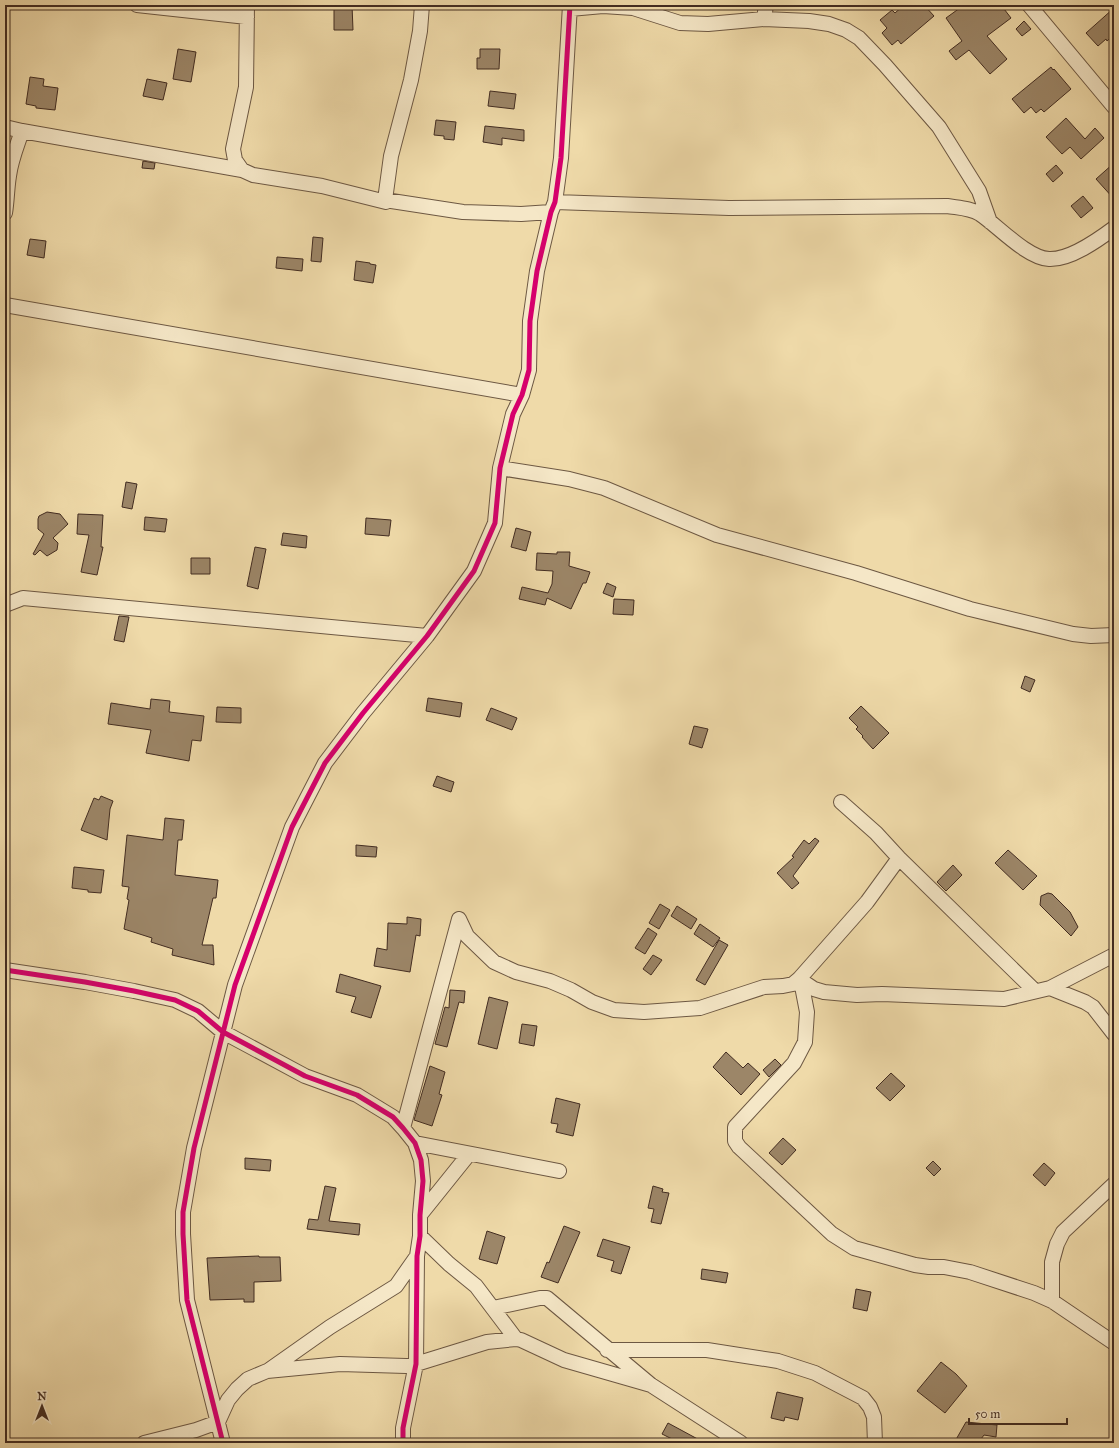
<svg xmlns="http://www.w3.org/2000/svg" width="1119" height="1448" font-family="'IM FELL Great Primer',serif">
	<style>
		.building { fill: #9c8668; stroke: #422c21 }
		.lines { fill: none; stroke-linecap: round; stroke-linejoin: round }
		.minor-casing { stroke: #6d5843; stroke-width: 16 }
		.minor { stroke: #f5e7c7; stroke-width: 14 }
		.cycleway-casing { stroke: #f5e7c7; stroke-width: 8 }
		.cycleway { stroke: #d6006c; stroke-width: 5 }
	</style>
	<rect width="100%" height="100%" fill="#efdaa9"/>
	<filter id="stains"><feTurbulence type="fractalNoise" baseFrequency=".005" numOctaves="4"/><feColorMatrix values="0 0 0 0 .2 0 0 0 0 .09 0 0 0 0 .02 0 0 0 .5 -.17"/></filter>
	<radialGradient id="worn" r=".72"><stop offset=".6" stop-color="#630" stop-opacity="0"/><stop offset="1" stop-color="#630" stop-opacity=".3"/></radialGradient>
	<path class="building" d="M334 5H352L353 30H334Z
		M904 5H924L934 16 901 44 898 40 892 45 882 33 887 28 880 20 892 10 895 13Z
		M964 5H1001L1011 18 987 36 1007 59 990 74 969 50 956 60 949 51 962 41 946 18Z
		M1114 8V35L1107 41 1106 39 1098 46 1086 33Z
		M1024 21 1031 29 1022 36 1016 29Z
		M178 49 196 52 191 82 173 79Z
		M480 49H500L499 69H477V58H480Z
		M1051 67 1053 70 1054 69 1071 89 1044 112 1041 109 1036 113 1031 107 1024 113 1012 99Z
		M30 77 44 79 43 86 58 88 55 110 36 108V106L26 104Z
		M147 79 167 83 163 100 143 96Z
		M490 91 516 94 514 109 488 106Z
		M1066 118 1085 139 1095 128 1104 138 1081 159 1070 147 1062 154 1046 137Z
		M436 120 456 122 454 140 444 139V136L434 135Z
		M485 126 524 130V141L502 138V145L483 142Z
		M143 161 155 163 154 169 142 168Z
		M1114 163V199L1096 179Z
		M1056 165 1063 173 1053 182 1046 174Z
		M1083 196 1093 208 1081 218 1071 206Z
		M313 237 323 238 321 262 311 261Z
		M30 239 46 241 44 258 27 255Z
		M277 257 303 259 302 271 276 268Z
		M356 261 370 263V264L376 265 373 283 354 280Z
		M126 482 137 484 132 509 122 507Z
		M47 512 60 514 68 524 53 538 58 543 57 550 47 556 40 550 35 555 33 554 44 534 38 529V519L39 516Z
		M78 514 103 515 101 547H103L97 575 81 572 89 535 77 534Z
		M145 517 167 519 165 532 144 530Z
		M366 518 391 520 389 536 365 534Z
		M516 528 531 532 526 551 511 547Z
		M283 533 307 536 306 548 281 545Z
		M255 547 266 549 258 589 247 586Z
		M557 552H570L569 566 590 572 586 583H583L571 609 547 598 545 605 519 599 522 587 548 593 552 584 553 571 536 570 537 553 557 554Z
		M191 558H210V574H191Z
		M607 583 616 587 613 597 603 593Z
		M614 599 634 600 633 615 613 614Z
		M119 616 129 617 124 642 114 640Z
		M1025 676 1035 680 1030 692 1021 688Z
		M428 698 462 703 460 717 426 711Z
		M151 699 170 701 169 712 204 716 201 741 192 740 189 761 146 753 151 730 108 724 111 703 150 709Z
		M861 706 889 733 873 749 862 737 863 736 856 729 858 727 849 718Z
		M217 707 241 708V723L216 722Z
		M491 708 517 718 512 730 486 720Z
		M694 726 708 729 702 748 689 744Z
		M437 776 454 782 451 792 433 786Z
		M101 796 113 801 110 809 107 840 81 830 94 798 99 800Z
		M165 818 184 820 182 840H178L175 875 218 880 216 898H213L202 945H213L214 965 172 955 173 949 151 942 152 938 124 929 129 900 127 899 129 887 122 886 127 835 163 840Z
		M815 838 819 841 793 876 799 883 792 889 777 873 794 857 792 856 804 840 809 844Z
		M356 845 377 847 376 857 356 856Z
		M1008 850 1037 876 1023 890 995 863Z
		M953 865 962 875 946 891 937 882Z
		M74 867 104 870 101 893 88 892V890L72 888Z
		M1048 893 1052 894 1070 912 1078 927 1071 936 1040 905 1041 896Z
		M660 904 670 910 659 929 649 923Z
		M677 906 697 919 691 929 671 916Z
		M407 917 421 919 420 936 416 935 410 972 374 966 377 948 387 950 388 923 407 924Z
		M700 924 720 938 713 947 694 934Z
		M648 928 657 934 645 954 635 948Z
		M719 940 728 945 705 985 696 980Z
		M653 955 662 960 651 975 643 969Z
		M340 974 381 986 371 1018 351 1012 356 997 336 992Z
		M450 990 465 991 464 1003 459 1002 447 1047 435 1044 445 1007 449 1008Z
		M489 997 508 1002 497 1049 478 1044Z
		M522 1024 537 1026 534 1046 519 1043Z
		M726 1052 743 1068 748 1063 760 1074 741 1095 713 1067Z
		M775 1059 781 1065 769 1077 763 1070Z
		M430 1066 445 1072 439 1094 442 1095 432 1126 414 1120Z
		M891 1073 905 1086 890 1101 876 1088Z
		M556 1098 580 1104 573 1136 556 1132 558 1124 551 1123Z
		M783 1138 796 1150 782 1165 769 1153Z
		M245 1158 271 1160 270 1171 245 1169Z
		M933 1161 941 1169 934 1176 926 1168Z
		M1044 1163 1055 1173 1045 1186 1033 1175Z
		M325 1186 336 1188 329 1221 360 1224 359 1235 307 1229 309 1219 318 1220Z
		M653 1186 663 1189 662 1192 669 1193 661 1224 651 1222 654 1209 648 1208Z
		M564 1226 580 1232 558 1283 541 1277 547 1262 549 1263Z
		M487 1231 505 1237 497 1264 479 1259Z
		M603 1239 630 1247 621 1274 611 1271 614 1261 597 1256Z
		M259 1256V1257H280L281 1281 254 1282V1302H244V1299L210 1300 207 1258Z
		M702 1269 728 1273 726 1283 701 1279Z
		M856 1289 871 1292 867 1311 853 1308Z
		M941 1362 956 1374 967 1386 945 1413 917 1391Z
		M777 1392 803 1398 798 1420 785 1417 784 1421 771 1418Z
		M966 1422 997 1425 996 1437 984 1435 978 1443H954Z
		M668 1423 705 1443H680L662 1434Z"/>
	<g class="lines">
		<g class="minor-casing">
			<path id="minor" d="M137 5 247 17
				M247 5 246 87 233 149 235 160 242 170 253 175 322 186 386 202 385 200 463 212 521 214 551 212
				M1029 5 1114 107
				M570 9 603 6 633 8 680 23 708 24 764 19 809 21 829 24 846 30 859 38 885 65 939 127 979 191 990 222
				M764 19 766 5
				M5 127 22 131C17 146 11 160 9 176 7 188 7 201 5 213
				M22 131 242 170
				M385 200 391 156 411 80 420 31 422 5
				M555 202 729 208 947 206C959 208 970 208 980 214 998 226 1027 258 1049 259 1070 260 1098 240 1114 228
				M5 305 522 395
				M500 468 569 479 604 488 717 535 856 573 970 609 1073 634 1091 636 1114 635
				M5 605 23 598 427 636
				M841 802 876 833 899 858 1035 991
				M459 919 467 936 494 962 516 972 550 981 571 990 592 1002 614 1010 644 1012 700 1008 764 987 783 986 793 984 799 979 867 902 899 858
				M5 970 85 982 134 991 175 1000 198 1011 223 1032 305 1076 357 1095 393 1117 403 1128 415 1143 421 1160 423 1181 420 1215V1236L417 1256 416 1364 403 1428V1443
				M799 979 814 989 824 992 857 995 882 994 1004 999 1050 988 1114 955
				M801 981 807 1012 805 1042 794 1063 735 1127V1141L739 1147 832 1234 854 1248 915 1265 929 1267H944L970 1272 1034 1293 1052 1301 1114 1343
				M1050 988 1085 1002 1093 1007 1114 1034
				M403 1128 459 919
				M415 1143 559 1171
				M420 1215 469 1154
				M420 1236 449 1264 476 1286 516 1339
				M1052 1301V1262L1057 1244 1063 1232 1114 1184
				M493 1308 540 1298H547L651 1385 741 1443
				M607 1350H707L778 1361 815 1373 863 1398 870 1407 874 1417 875 1443
				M269 1370 330 1327 396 1286 417 1256
				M144 1443 196 1430 218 1422 228 1400 237 1389 248 1379 267 1371 340 1364 406 1366 416 1364 487 1342 516 1339 521 1340 564 1360 651 1385
				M223 1443 187 1300 183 1234V1212L194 1148 235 985 292 827 325 763 363 713 427 636 474 571 495 523 500 468 513 414 522 395 529 370 530 321 537 271 551 212 555 202 561 158 570 5"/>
		</g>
		<use href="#minor" class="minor"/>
		<g class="cycleway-casing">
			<path id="cycleway" d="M5 970 85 982 134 991 175 1000 198 1011 223 1032 305 1076 357 1095 393 1117 403 1128 415 1143 421 1160 423 1181 420 1215V1236L417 1256 416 1364 403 1428V1443
				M223 1443 187 1300 183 1234V1212L194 1148 235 985 292 827 325 763 363 713 427 636 474 571 495 523 500 468 513 414 522 395 529 370 530 321 537 271 551 212 555 202 561 158 570 5"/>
		</g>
		<use href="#cycleway" class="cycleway"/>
	</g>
	<rect width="1119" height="1448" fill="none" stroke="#efdaa9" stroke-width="20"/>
	<rect x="6" y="6" width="1107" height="1436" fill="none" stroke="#422c21" stroke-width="2"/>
	<rect x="10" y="10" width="1099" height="1428" fill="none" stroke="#422c21"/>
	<g transform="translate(42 1406)" stroke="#f5e7c7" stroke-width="3" paint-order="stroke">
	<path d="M0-3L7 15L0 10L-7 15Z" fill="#422c21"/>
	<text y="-6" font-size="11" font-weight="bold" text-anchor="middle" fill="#422c21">N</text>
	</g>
	<path d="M969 1418v6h98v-6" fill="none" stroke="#422c21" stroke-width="2"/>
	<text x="975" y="1418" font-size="12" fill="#422c21" stroke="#f5e7c7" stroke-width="3" paint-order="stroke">50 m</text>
	<rect width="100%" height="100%" filter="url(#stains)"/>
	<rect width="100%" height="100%" fill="url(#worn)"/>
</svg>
